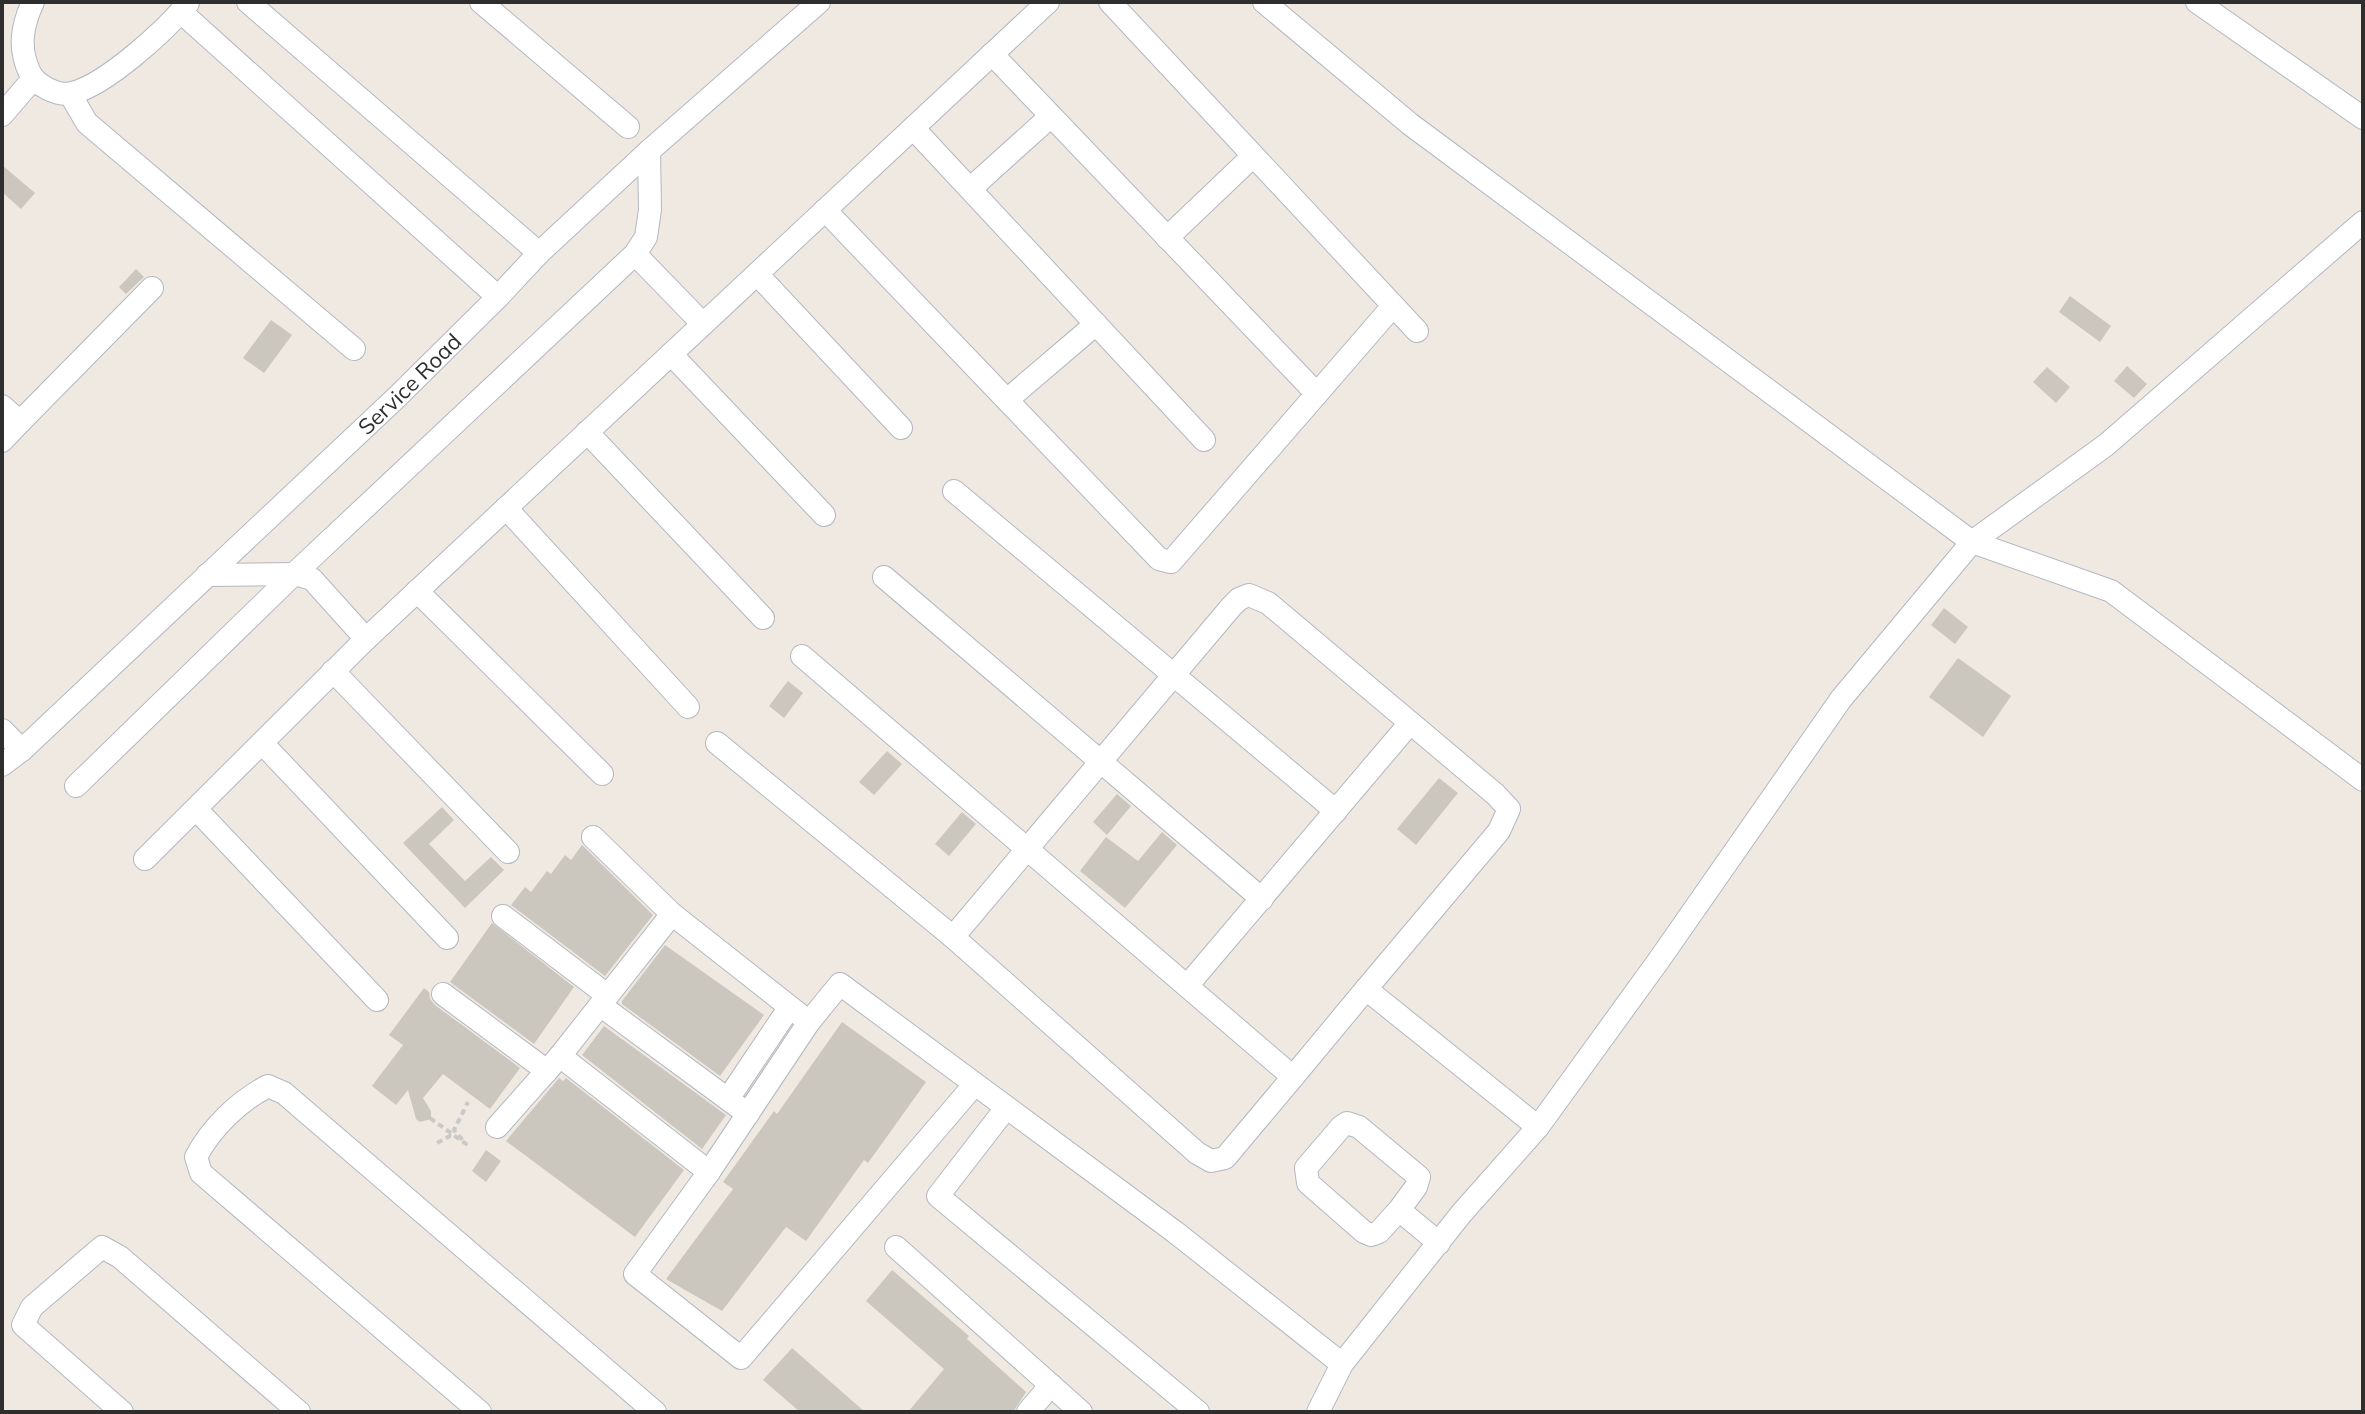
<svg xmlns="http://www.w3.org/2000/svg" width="2365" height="1414" font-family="Mulish,sans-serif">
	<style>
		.building { fill: #cbc7bf }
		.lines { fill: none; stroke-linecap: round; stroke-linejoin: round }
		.minor-casing { stroke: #b4b7c1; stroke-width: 24 }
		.path { stroke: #c9c9c9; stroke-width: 4; stroke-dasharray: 6 4; stroke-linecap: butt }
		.minor { stroke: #fff; stroke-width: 22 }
		.labels { text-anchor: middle; stroke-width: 6; stroke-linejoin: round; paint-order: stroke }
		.street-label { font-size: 22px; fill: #2e2e2e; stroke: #fff }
	</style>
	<rect width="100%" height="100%" fill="#efe9e1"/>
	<path class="building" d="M2 165 35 193 21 209 2 192Z
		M136 269 144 277 126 294 119 287Z
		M2070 296 2111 326 2100 342 2059 312Z
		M271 320 292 335 264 373 243 358Z
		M2127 366 2147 384 2134 398 2114 381Z
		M2047 367 2070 387 2056 403 2033 382Z
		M1944 608 1968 627 1955 644 1931 625Z
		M1958 658 2011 696 1983 737 1929 697Z
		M788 681 803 693 784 718 769 706Z
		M887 751 902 764 874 795 859 782Z
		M1439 778 1458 793 1416 845 1397 829Z
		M1117 794 1131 806 1107 835 1093 822Z
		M442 807 454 820 429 844 465 881 491 857 504 870 465 908 403 843Z
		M962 812 976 824 949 856 935 844Z
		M1162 832 1177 845 1125 908 1080 871 1106 837 1138 861Z
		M582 845 653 915 605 976 511 905 525 887 531 892 547 871 551 874 565 855 571 860Z
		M492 923 574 987 534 1044 450 982Z
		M665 945 764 1015 720 1076 622 1004V1001Z
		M424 988 429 992 430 999 435 1005 520 1068 490 1109 443 1074 423 1098 431 1111V1119L420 1122 416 1119 408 1090 396 1105 372 1086 403 1045 389 1035Z
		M842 1022 926 1082 868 1163 864 1160 806 1241 786 1227 722 1311 666 1279 733 1189 723 1182 774 1111 777 1114Z
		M604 1026 726 1115 702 1149 582 1055Z
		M559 1078 563 1081 566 1078 684 1170 635 1237 506 1141Z
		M486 1150 501 1161 486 1182 472 1171Z
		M892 1270 969 1336 967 1339 1026 1392 1013 1412H908L944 1369 866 1301Z
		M792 1348 865 1412H800L763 1380Z"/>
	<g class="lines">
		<g class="minor-casing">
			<g id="minor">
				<path d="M33 2C22 26 18 48 30 73 36 85 58 97 72 93 106 85 166 30 188 3"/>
				<path d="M248 2 539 253"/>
				<path d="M481 2 628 127"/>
				<path d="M1110 2 1417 331"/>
				<path d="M1264 2 1410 124 1972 542 2111 591 2363 780"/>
				<path d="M2197 2 2363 118"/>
				<path d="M181 12 498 297"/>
				<path d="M992 54 1317 394"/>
				<path d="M70 94 87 123 354 349"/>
				<path d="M2 115 33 79"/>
				<path d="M913 128 1204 440"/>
				<path d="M970 189 1051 116"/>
				<path d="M825 210 1159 559 1171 562 1393 306"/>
				<path d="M1167 238 1253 156"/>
				<path d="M635 254 703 324"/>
				<path d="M757 274 901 428"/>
				<path d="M671 354 824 515"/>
				<path d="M1007 400 1096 324"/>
				<path d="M2 406 20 422 152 288"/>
				<path d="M587 432 763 618"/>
				<path d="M2 441 20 422"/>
				<path d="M954 491 1336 811"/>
				<path d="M506 508 688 707"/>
				<path d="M207 575 294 574 312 579 366 639"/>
				<path d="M884 577 1262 899"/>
				<path d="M417 591 602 774"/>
				<path d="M802 656 1293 1077 1366 989 1538 1127"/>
				<path d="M333 671 508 852"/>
				<path d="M2 730 22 750"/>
				<path d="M262 743 447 938"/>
				<path d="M717 743 953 937 1197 1153 1211 1161 1225 1158 1293 1077"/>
				<path id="s1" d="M2 765 22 750 397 397 498 297 539 253 649 151 819 2"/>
				<path d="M76 786 294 574 635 254 646 237 650 210 649 151"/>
				<path d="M196 809 377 1000"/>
				<path d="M593 837 672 914"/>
				<path d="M145 859 366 639 1048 2"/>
				<path d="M503 916 607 995"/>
				<path d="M953 937 1231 607 1239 599 1249 595 1268 603 1495 794 1509 809 1499 831 1366 989"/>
				<path d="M1187 986 1410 723"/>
				<path d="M443 994 547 1071"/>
				<path d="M600 1005 748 1114"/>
				<path d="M560 1056 709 1172 809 1022"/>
				<path d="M728 1099 789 1008"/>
				<path d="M1006 1108 938 1196 1198 1412"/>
				<path d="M497 1127 560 1056 672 914 809 1022 840 984 1175 1232 1342 1364"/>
				<path d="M709 1172 635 1274 741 1358 974 1085"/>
				<path d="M1399 1210 1416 1187 1419 1177 1359 1127 1347 1123 1341 1127 1306 1168 1308 1183 1364 1232 1371 1235 1379 1232 1399 1210 1439 1243"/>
				<path d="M896 1247 1081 1412"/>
				<path d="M122 1412 23 1325 32 1307 102 1247 120 1257 299 1412"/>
				<path d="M480 1412 201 1173 196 1157C211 1128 239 1101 268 1086L284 1093 655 1412"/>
				<path d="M1028 1412 1051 1385"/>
				<path d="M1318 1412 1342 1364 1461 1214 1538 1127 1659 960 1841 699 1972 542 2106 445 2363 222"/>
			</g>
		</g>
		<path class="path" d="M430 1118 466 1144 454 1130 468 1102
			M437 1143 450 1136 453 1137"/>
		<use href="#minor" class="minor"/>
	</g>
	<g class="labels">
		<g class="street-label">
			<text dy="8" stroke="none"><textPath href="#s1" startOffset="558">Service Road</textPath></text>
		</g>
	</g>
	<rect width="2365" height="1414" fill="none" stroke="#2e2e2e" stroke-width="8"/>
</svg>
